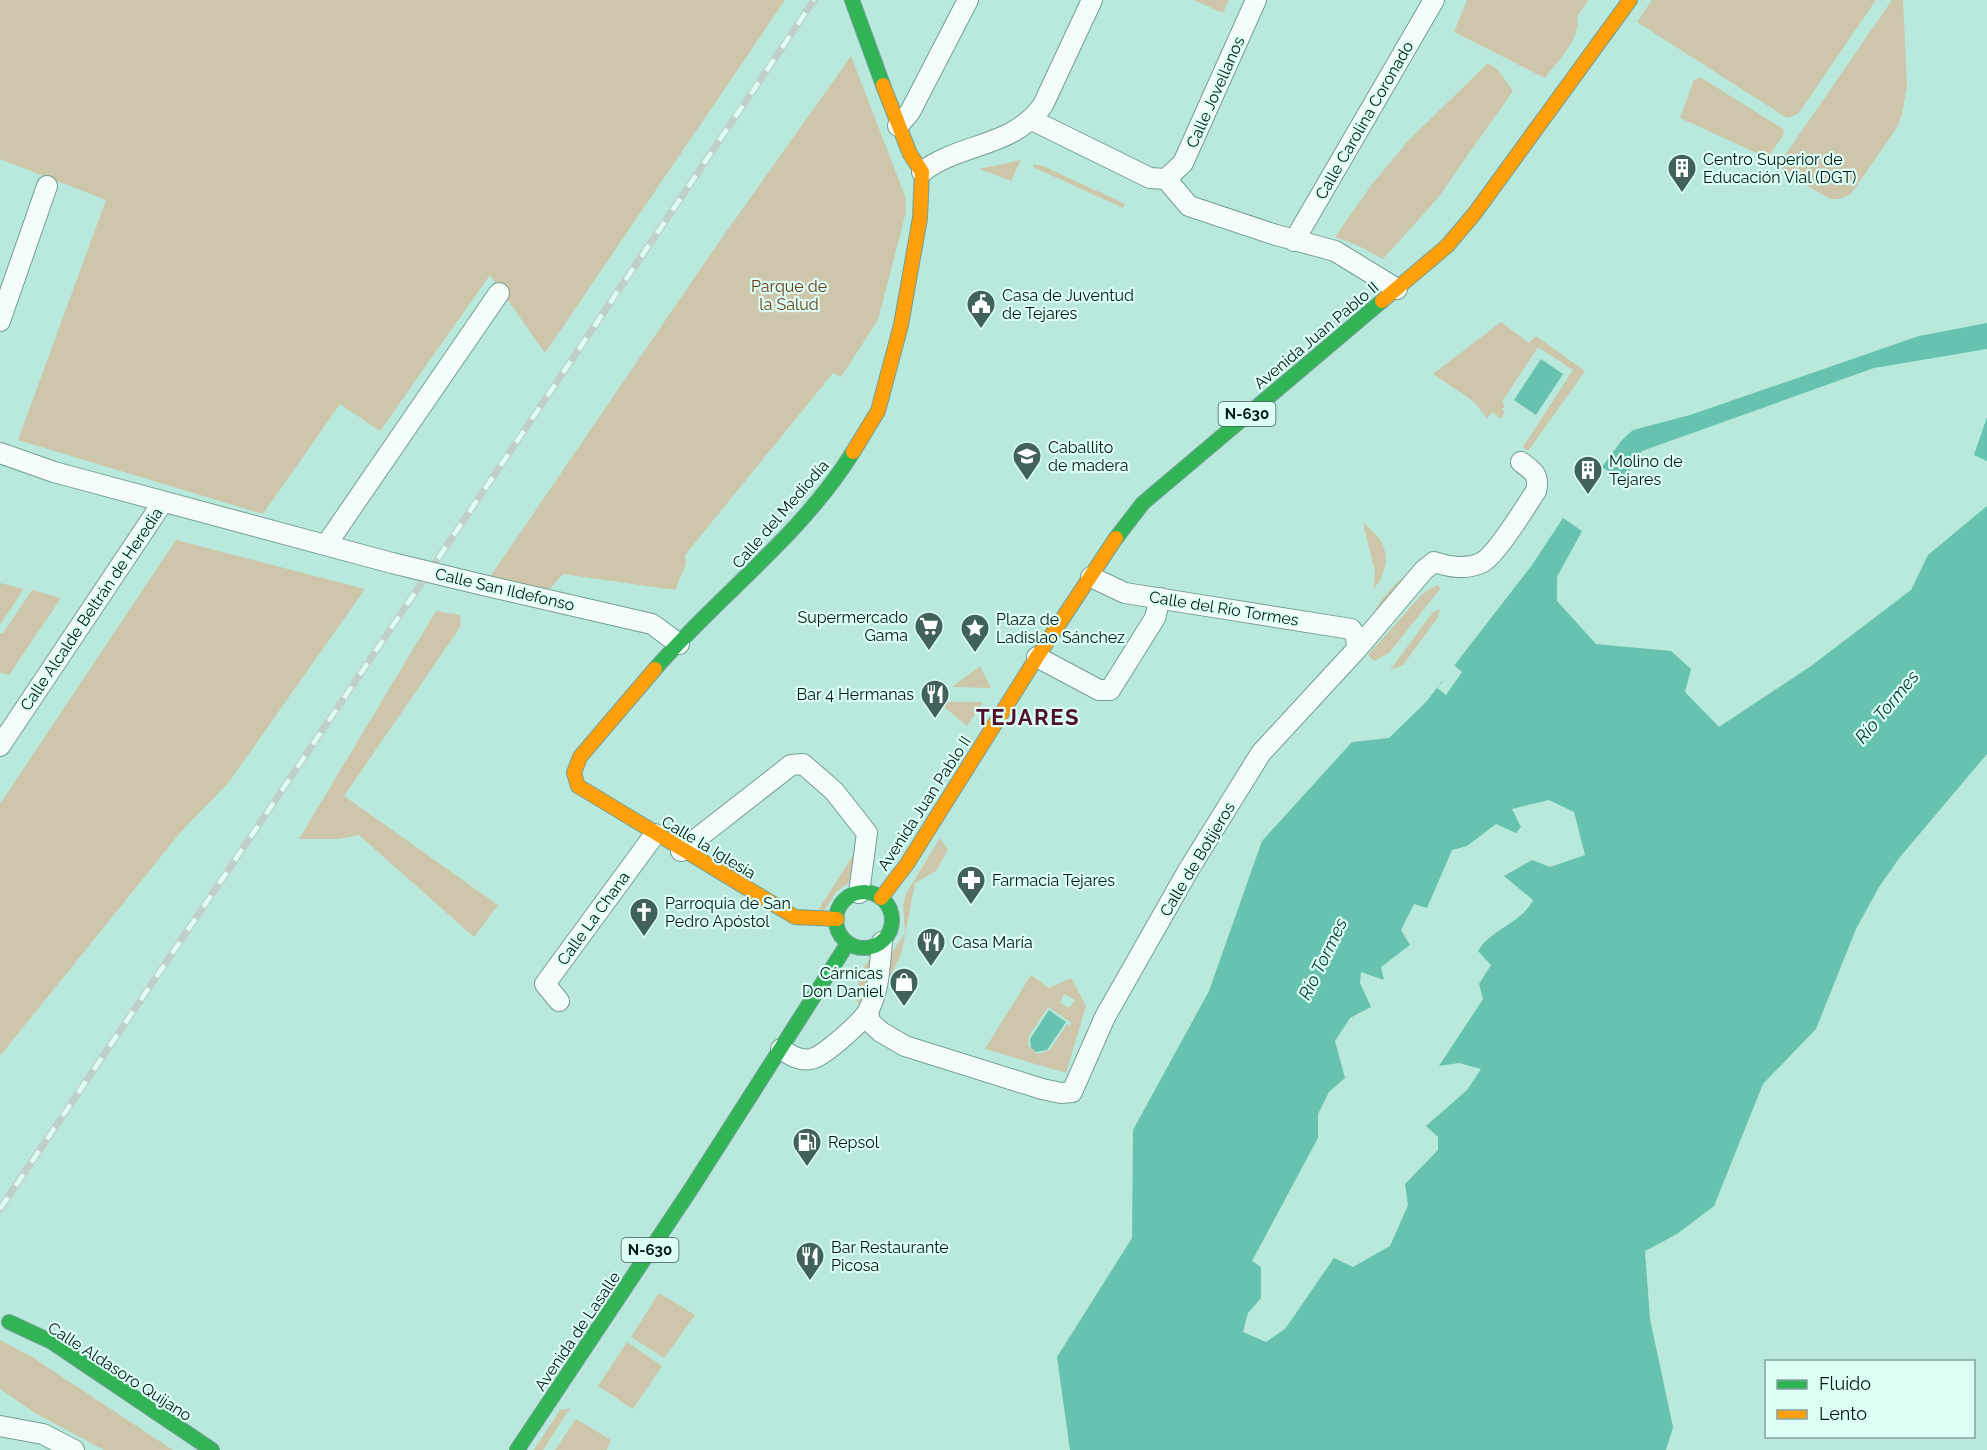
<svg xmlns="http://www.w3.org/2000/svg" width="1987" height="1450" font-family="Raleway,sans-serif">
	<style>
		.green { fill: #cec6aa; fill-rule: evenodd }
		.water { fill: #67c3af; fill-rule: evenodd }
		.pier { fill: #b8e9dc }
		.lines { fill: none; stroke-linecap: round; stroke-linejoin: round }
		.street-casing { stroke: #759e94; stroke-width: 22 }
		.fast-casing { stroke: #759e94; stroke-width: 16 }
		.slow-casing { stroke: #759e94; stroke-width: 16 }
		.street { stroke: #f4fcfa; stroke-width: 20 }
		.fast { stroke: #30b455; stroke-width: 14 }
		.slow { stroke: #ff9f0a; stroke-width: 14 }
		.rail-casing { stroke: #c0cfca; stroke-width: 7 }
		.rail { stroke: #ddfef5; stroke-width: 4.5; stroke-dasharray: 14; stroke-linecap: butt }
		.street-bridge-casing { stroke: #759e94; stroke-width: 22; stroke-linecap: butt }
		.street-bridge { stroke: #f4fcfa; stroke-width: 20 }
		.labels { text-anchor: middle; stroke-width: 4.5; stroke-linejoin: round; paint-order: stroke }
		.shield { fill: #ddfef5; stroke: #425e58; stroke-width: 1.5 }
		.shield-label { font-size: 15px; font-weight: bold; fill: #001914 }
		.street-label { font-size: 16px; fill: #001914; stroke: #ddfef5 }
		.poi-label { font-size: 16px; fill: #001914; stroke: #ddfef5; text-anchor: start }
		.park-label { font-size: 16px; fill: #673913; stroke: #ddfef5 }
		.water-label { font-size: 18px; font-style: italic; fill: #04382f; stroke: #ddfef5 }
		.district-label { font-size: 22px; font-weight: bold; letter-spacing: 1.5px; fill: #4f0e2d; stroke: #ddfef5 }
	</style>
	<rect width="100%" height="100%" fill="#b8e9dc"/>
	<path class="green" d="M0 0H785L545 353 490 275 380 431 340 404 263 514 18 440 106 200 0 159Z
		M1194 0H1229L1223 13Z
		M1467 0H1588L1577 17C1582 38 1557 61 1545 78L1454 32Z
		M1652 0H1876L1798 114 1787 118 1637 22Z
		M1892 0H1903L1907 86 1902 115 1896 129 1851 194 1839 199H1830L1783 172 1781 161Z
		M851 56 905 196 906 212 878 320 841 377 833 373 685 555 686 564 675 590 563 574 548 591 490 577 712 252Z
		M1488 63 1498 70 1513 91 1437 199 1383 259 1357 245 1335 237 1372 184 1408 141Z
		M1700 77 1783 129 1784 134 1770 154 1761 155 1680 118 1694 80Z
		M1021 160 1011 181 979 169Z
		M1033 164 1043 166 1125 204 1123 208 1033 167Z
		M1501 322 1529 343 1536 336 1585 371 1528 451 1523 447 1573 370 1538 347 1502 402 1505 405 1502 410 1505 412 1501 419 1492 412 1487 418 1473 401 1433 374Z
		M1363 523C1389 542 1393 563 1374 589L1375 571Z
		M176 540 365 589 229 782 179 834 0 1056V804Z
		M1412 571 1368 625C1378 602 1391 585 1412 571Z
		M0 583 24 589 0 625Z
		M1438 585 1440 589 1389 653 1374 661 1368 655 1423 593Z
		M32 590 61 598 9 675 0 673V633H3Z
		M1440 609 1438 617 1403 665 1390 670 1433 612Z
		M436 611 460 615 461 626 344 796 498 905 474 937 359 835 339 839H299Z
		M980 666 991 688 952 687Z
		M938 702H983L967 726Z
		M940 838 948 850 936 871 915 883 902 951 886 987 891 954 905 933 903 904 907 892Z
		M855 852 849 883 836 892 824 911 819 909Z
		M869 960 874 962 866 990 858 1005C854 995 861 987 857 976Z
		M1031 975 1049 988 1071 978 1086 1006 1066 1073 985 1049ZM1064 994 1075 1000 1069 1008 1060 1003ZM1048 1007 1072 1023 1070 1026 1067 1024 1050 1050 1037 1054 1028 1045 1029 1036Z
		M659 1293 695 1315 664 1358 631 1337Z
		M0 1340 32 1357 173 1450H104L35 1413 0 1389Z
		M627 1342 662 1366 633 1409 598 1386Z
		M570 1408 543 1450H534L560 1410Z
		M576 1419 611 1440 607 1450H555Z"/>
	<path class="water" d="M1987 323V349L1874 368 1642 451 1623 481 1602 467 1622 440 1633 430 1690 415 1919 336Z
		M1541 359 1563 374 1536 415 1514 400Z
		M1987 417V461L1974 455Z
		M1987 506V754L1900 857 1879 887 1856 929 1816 1029 1763 1084 1714 1206 1677 1234 1645 1251 1650 1319 1673 1427 1666 1450H1070L1057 1357 1132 1238 1133 1130 1209 991 1262 841 1352 742 1389 738 1426 702 1532 565 1563 518 1582 531 1557 577V601L1596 644 1671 651 1691 669 1685 692 1719 727 1811 666 1911 590 1928 555ZM1549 800 1574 812 1585 855 1550 867 1532 860 1504 876 1533 900C1522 923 1491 929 1478 951L1491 965 1479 984 1483 999 1439 1066 1459 1063 1481 1069 1467 1090 1426 1126 1438 1137V1150L1405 1184 1408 1205 1390 1246 1353 1267 1334 1258 1285 1329 1266 1342 1243 1332 1248 1313 1261 1298V1267L1252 1261 1318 1138V1114L1329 1092 1345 1078 1335 1041 1350 1018 1371 1007 1360 983 1361 972 1384 980 1381 967 1410 945 1401 930 1414 904 1427 908 1452 850 1467 846 1496 824 1516 833 1521 827 1512 809Z
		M1049 1010 1066 1022 1047 1050 1036 1052 1031 1048 1030 1039Z"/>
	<path class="pier" d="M1454 665 1462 672 1446 695 1437 688 1443 681 1440 679Z"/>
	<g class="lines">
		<g class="street-casing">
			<path id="street" d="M1032 120 1150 178 1166 179 1189 206 1276 235 1335 251 1397 289
				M898 126 910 112 968 0
				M922 172C961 142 1013 148 1043 105L1092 0
				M1166 179 1183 163 1256 0
				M1294 241 1434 0
				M0 321 47 186
				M0 453 54 472 392 563
				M326 545 499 293
				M483 585 652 624 679 644
				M1357 649 1424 570 1434 562C1450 567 1465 570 1481 563 1496 556 1526 506 1536 491 1540 475 1533 471 1521 462
				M1037 657 1099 690H1110L1155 618 1160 598
				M0 746 163 502
				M681 851 791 765 803 764 834 791 867 833 859 893
				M559 1001 545 984 655 834
				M868 1011 870 1022 881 1032 905 1046 1042 1089 1061 1093 1072 1092 1105 1017 1189 869 1261 753 1357 649 1356 636 1351 629 1125 593 1091 577
				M781 1049C790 1055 799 1061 811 1059 823 1057 862 1022 868 1011 879 992 880 964 882 942
				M0 1426 43 1434 74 1450"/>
		</g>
		<g class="fast-casing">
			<path id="fast" d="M852 0 883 85
				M1116 538 1143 503 1382 301
				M655 669C719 595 801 536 853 452
				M836 920a28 28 0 1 1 56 0a28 28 0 1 1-56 0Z
				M9 1322 52 1342 212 1450
				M517 1450 691 1189 848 943"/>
		</g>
		<g class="slow-casing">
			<path id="slow" d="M1382 301 1447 246 1475 213 1630 0
				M853 452 878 411 901 325 920 218 922 172 910 154 883 85
				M655 669 580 757 574 773 578 786 795 917 837 919
				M881 898 907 864 1037 657 1116 538"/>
		</g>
		<use href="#street" class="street"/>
		<use href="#fast" class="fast"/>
		<use href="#slow" class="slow"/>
		<g class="rail-casing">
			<path id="rail" d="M0 1209 814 0"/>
		</g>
		<use href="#rail" class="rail"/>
		<g class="street-bridge-casing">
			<path id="street-bridge" d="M392 563 483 585"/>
		</g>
		<use href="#street-bridge" class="street-bridge"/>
	</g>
	<defs>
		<g id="building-pin" transform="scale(1.5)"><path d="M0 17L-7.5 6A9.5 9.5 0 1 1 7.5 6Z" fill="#40625a" stroke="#ddfef5"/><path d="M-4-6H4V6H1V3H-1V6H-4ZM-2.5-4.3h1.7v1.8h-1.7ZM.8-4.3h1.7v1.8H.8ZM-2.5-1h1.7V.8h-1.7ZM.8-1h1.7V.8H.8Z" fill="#fff"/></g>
		<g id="civic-pin" transform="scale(1.5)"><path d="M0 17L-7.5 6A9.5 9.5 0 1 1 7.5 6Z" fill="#40625a" stroke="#ddfef5"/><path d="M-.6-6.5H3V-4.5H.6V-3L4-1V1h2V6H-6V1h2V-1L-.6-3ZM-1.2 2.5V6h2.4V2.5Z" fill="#fff"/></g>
		<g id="school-pin" transform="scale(1.5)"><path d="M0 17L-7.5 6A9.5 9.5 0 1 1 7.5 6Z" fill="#40625a" stroke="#ddfef5"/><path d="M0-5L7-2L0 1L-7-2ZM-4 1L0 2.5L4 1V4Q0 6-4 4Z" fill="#fff"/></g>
		<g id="supermarket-pin" transform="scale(1.5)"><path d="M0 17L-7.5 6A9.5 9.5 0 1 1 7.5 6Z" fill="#40625a" stroke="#ddfef5"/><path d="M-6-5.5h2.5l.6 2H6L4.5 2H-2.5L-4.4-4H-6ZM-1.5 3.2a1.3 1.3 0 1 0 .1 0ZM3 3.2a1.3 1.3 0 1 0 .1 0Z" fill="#fff"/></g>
		<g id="sight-pin" transform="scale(1.5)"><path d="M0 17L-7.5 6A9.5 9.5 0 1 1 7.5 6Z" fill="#40625a" stroke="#ddfef5"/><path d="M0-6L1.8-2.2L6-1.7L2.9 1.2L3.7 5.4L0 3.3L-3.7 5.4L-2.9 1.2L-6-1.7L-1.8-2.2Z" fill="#fff"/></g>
		<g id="restaurant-pin" transform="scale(1.5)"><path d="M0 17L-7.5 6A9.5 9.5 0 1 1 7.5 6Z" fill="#40625a" stroke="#ddfef5"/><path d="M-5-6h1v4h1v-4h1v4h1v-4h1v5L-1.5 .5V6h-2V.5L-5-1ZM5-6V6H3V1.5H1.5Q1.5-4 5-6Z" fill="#fff"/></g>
		<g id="pharmacy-pin" transform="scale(1.5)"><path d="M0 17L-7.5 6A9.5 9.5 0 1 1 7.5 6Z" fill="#40625a" stroke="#ddfef5"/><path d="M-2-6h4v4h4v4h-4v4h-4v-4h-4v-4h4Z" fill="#fff"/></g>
		<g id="church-pin" transform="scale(1.5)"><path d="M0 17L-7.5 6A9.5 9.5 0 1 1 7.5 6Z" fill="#40625a" stroke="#ddfef5"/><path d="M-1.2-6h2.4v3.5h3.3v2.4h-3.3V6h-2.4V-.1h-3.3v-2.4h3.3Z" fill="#fff"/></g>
		<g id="shop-pin" transform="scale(1.5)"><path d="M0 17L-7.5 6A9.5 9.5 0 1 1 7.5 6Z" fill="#40625a" stroke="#ddfef5"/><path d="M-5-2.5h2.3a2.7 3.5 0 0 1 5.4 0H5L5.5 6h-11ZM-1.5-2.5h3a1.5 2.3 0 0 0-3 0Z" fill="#fff"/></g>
		<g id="fuel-pin" transform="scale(1.5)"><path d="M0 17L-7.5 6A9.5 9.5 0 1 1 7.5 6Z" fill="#40625a" stroke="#ddfef5"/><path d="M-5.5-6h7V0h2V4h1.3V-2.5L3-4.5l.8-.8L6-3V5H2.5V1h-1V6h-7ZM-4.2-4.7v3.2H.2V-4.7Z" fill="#fff"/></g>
	</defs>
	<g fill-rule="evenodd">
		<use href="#building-pin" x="1682" y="168"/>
		<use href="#civic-pin" x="981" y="304"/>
		<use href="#school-pin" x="1027" y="456"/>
		<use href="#building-pin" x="1588" y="470"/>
		<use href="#supermarket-pin" x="929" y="626"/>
		<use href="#sight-pin" x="975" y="628"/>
		<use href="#restaurant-pin" x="935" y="694"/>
		<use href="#pharmacy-pin" x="971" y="880"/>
		<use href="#church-pin" x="644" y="912"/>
		<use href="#restaurant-pin" x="931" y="942"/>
		<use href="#shop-pin" x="904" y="982"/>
		<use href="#fuel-pin" x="807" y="1142"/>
		<use href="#restaurant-pin" x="810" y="1256"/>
	</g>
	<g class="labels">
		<g class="shield">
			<rect x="1218.5" y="402" width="57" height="24" rx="4.5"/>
			<rect x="621.5" y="1238" width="57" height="24" rx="4.5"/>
		</g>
		<g class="shield-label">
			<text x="1247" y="419">N-630</text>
			<text x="650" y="1255">N-630</text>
		</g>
		<g class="street-label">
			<text transform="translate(1215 92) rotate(-66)" y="6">Calle Jovellanos</text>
			<text transform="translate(1364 120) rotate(-60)" y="6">Calle Carolina Coronado</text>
			<text transform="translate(1316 335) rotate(-40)" y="6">Avenida Juan Pablo II</text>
			<text transform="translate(780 514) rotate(-49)" y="6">Calle del Mediodía</text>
			<text transform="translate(505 589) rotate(13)" y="6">Calle San Ildefonso</text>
			<text transform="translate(1224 608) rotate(9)" y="6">Calle del Río Tormes</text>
			<text transform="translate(91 609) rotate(-56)" y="6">Calle Alcalde Beltrán de Heredia</text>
			<text transform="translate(924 803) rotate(-57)" y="6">Avenida Juan Pablo II</text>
			<text transform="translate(709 847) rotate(31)" y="6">Calle la Iglesia</text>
			<text transform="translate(1197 859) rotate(-59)" y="6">Calle de Botijeros</text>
			<text transform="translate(593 918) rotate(-54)" y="6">Calle La Chana</text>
			<text transform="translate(577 1331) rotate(-56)" y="6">Avenida de Lasalle</text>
			<text transform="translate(120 1371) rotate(33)" y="6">Calle Aldasoro Quijano</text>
		</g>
		<g class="poi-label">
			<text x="1703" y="165">Centro Superior de<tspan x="1703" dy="18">Educación Vial (DGT)</tspan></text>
			<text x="1002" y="301">Casa de Juventud<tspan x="1002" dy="18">de Tejares</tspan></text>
			<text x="1048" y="453">Caballito<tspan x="1048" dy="18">de madera</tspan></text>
			<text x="1609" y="467">Molino de<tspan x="1609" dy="18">Tejares</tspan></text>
			<text x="908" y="623" text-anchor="end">Supermercado<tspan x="908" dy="18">Gama</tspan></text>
			<text x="996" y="625">Plaza de<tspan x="996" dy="18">Ladislao Sánchez</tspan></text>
			<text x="914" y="700" text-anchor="end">Bar 4 Hermanas</text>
			<text x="992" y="886">Farmacia Tejares</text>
			<text x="665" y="909">Parroquia de San<tspan x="665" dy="18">Pedro Apóstol</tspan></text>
			<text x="952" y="948">Casa María</text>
			<text x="883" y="979" text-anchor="end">Cárnicas<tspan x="883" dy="18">Don Daniel</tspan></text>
			<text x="828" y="1148">Repsol</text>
			<text x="831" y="1253">Bar Restaurante<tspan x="831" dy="18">Picosa</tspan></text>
		</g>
		<g class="park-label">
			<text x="789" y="292">Parque de<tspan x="789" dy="18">la Salud</tspan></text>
		</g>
		<g class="water-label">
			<text transform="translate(1887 707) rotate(-50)" y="6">Río Tormes</text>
			<text transform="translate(1323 959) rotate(-64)" y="6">Río Tormes</text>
		</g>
		<g class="district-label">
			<text x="1028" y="725">TEJARES</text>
		</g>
	</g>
	<rect x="1765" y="1360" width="210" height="78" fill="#ddfef5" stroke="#85a29b" stroke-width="1.5"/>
	<rect x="1777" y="1380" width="30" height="9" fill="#30b455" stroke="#85a29b" stroke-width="1.5"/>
	<text x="1819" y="1390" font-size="18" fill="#001914">Fluido</text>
	<rect x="1777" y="1410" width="30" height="9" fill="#ff9f0a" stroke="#85a29b" stroke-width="1.5"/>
	<text x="1819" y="1420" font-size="18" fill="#001914">Lento</text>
</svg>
